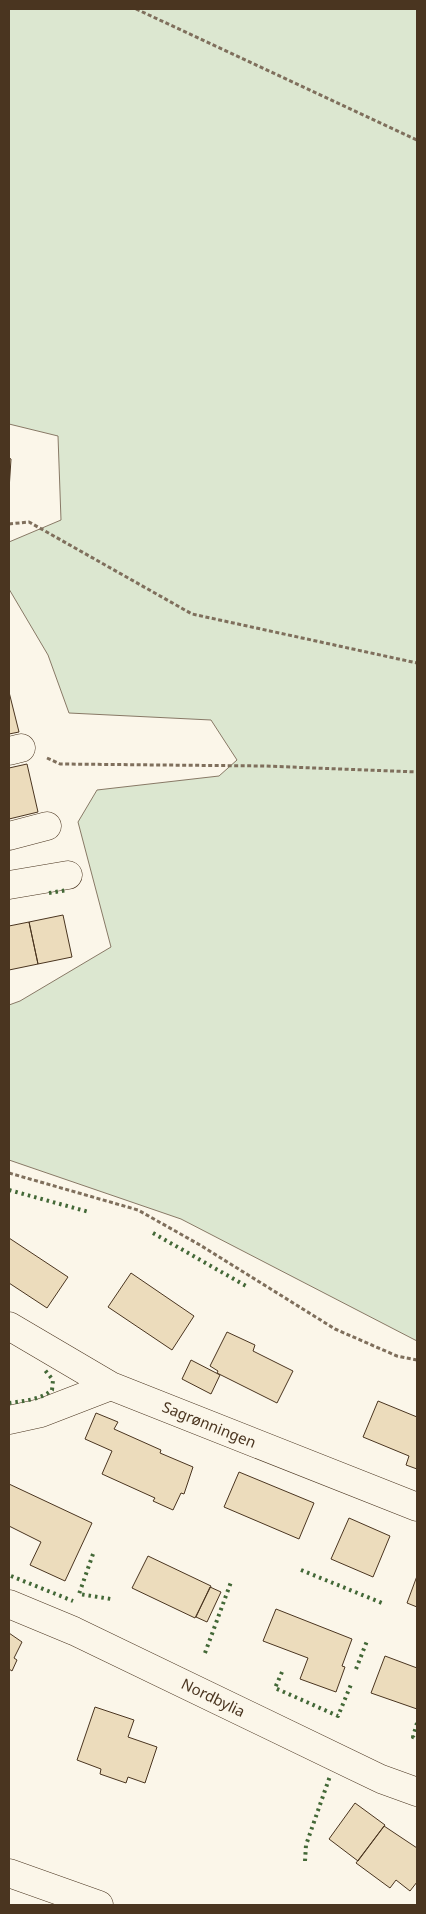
<svg xmlns="http://www.w3.org/2000/svg" width="426" height="1914" font-family="'Noto Sans',sans-serif">
	<style>
		.green { fill: #dce7d0; stroke: #887966 }
		.building { fill: #ecdcbc; stroke: #4a3520 }
		.lines { fill: none; stroke-linecap: round; stroke-linejoin: round }
		.minor-casing { stroke: #4a3520; stroke-width: 29 }
		.major-casing { stroke: #4a3520; stroke-width: 29 }
		.path { stroke: #7f6f5c; stroke-width: 3; stroke-dasharray: 4 2.5; stroke-linecap: butt }
		.minor { stroke: #fbf6e9; stroke-width: 28 }
		.major { stroke: #fbf6e9; stroke-width: 28 }
		.hedge { stroke: #436837; stroke-width: 4; stroke-dasharray: 2.5 4; stroke-linecap: butt }
		.labels { text-anchor: middle; stroke-width: 4; stroke-linejoin: round; paint-order: stroke }
		.street-label { font-size: 15px; fill: #4a3520; stroke: #fbf6e9 }
	</style>
	<rect width="100%" height="100%" fill="#fbf6e9"/>
	<path class="green" d="M9 9H417V1341L181 1219 9 1160V1005L20 1001 111 947 78 822 97 790 219 776 237 760 211 720 69 713 48 655 9 589V542L61 520 58 436 9 424Z"/>
	<path class="building" d="M9 458 11 459 9 490Z
		M9 692 19 732 9 734Z
		M27 764 38 812 9 819V768Z
		M63 915 72 957 38 964 29 922Z
		M29 922 38 964 9 970V926Z
		M9 1238 68 1277 47 1308 9 1283Z
		M131 1273 194 1316 172 1350 108 1307Z
		M227 1332 255 1345 253 1351 293 1371 277 1403 217 1373 218 1371 210 1366Z
		M191 1360 220 1375 211 1394 182 1379Z
		M378 1401 417 1417V1469L406 1465 409 1456 363 1437Z
		M96 1413 118 1422 114 1429 161 1450 160 1453 193 1467 184 1494 181 1493 173 1510 153 1501 155 1498 102 1474 112 1451 85 1439Z
		M239 1472 314 1503 299 1539 224 1507Z
		M9 1484 92 1523 65 1581 30 1565 41 1542 9 1526Z
		M349 1518 390 1536 373 1577 331 1559Z
		M148 1556 211 1586 195 1618 132 1588Z
		M417 1576V1607L407 1603Z
		M210 1587 221 1592 207 1622 196 1617Z
		M276 1609 352 1639 342 1666 345 1667 336 1692 300 1679 308 1658 263 1641Z
		M9 1633 22 1642 14 1658 17 1660 12 1671 9 1669Z
		M385 1656 417 1668V1709L371 1693Z
		M95 1707 134 1720 128 1737 157 1747 145 1783 128 1777 126 1783 100 1774 101 1769 77 1760Z
		M355 1803 385 1825 358 1861 329 1839Z
		M384 1826 417 1848V1882L410 1891 396 1880 390 1888 356 1863Z"/>
	<g class="lines">
		<g class="minor-casing">
			<path id="minor" d="M9 751 21 748
				M9 836 47 826
				M9 885 68 875
				M9 1326 111 1386 417 1507
				M9 1420 41 1413 111 1386
				M9 1604 74 1631 381 1779 417 1792"/>
		</g>
		<g class="major-casing">
			<path id="major" d="M9 1873 99 1905"/>
		</g>
		<path class="path" d="M136 9 417 140
			M9 524 29 522 192 614 417 663
			M47 758 60 764 264 766 417 772
			M9 1173 138 1210 200 1245 335 1329 397 1356 417 1360"/>
		<use href="#minor" class="minor"/>
		<use href="#major" class="major"/>
		<path class="hedge" d="M49 893 68 890
			M9 1190 89 1212
			M153 1233 246 1286
			M9 1403C23 1401 40 1400 52 1390L53 1380 44 1369
			M93 1554 79 1594 111 1599
			M301 1570 382 1603
			M11 1576 73 1601
			M205 1653 231 1582
			M356 1669 367 1641
			M282 1672 275 1688 338 1716 352 1682
			M417 1723 413 1737 417 1738
			M305 1861 306 1845 330 1776"/>
	</g>
	<g class="labels">
		<g class="street-label">
			<text transform="translate(209 1425) rotate(22)" y="5">Sagrønningen</text>
			<text transform="translate(213 1698) rotate(26)" y="5">Nordbylia</text>
		</g>
	</g>
	<rect width="426" height="1914" fill="none" stroke="#4a3520" stroke-width="20"/>
</svg>
